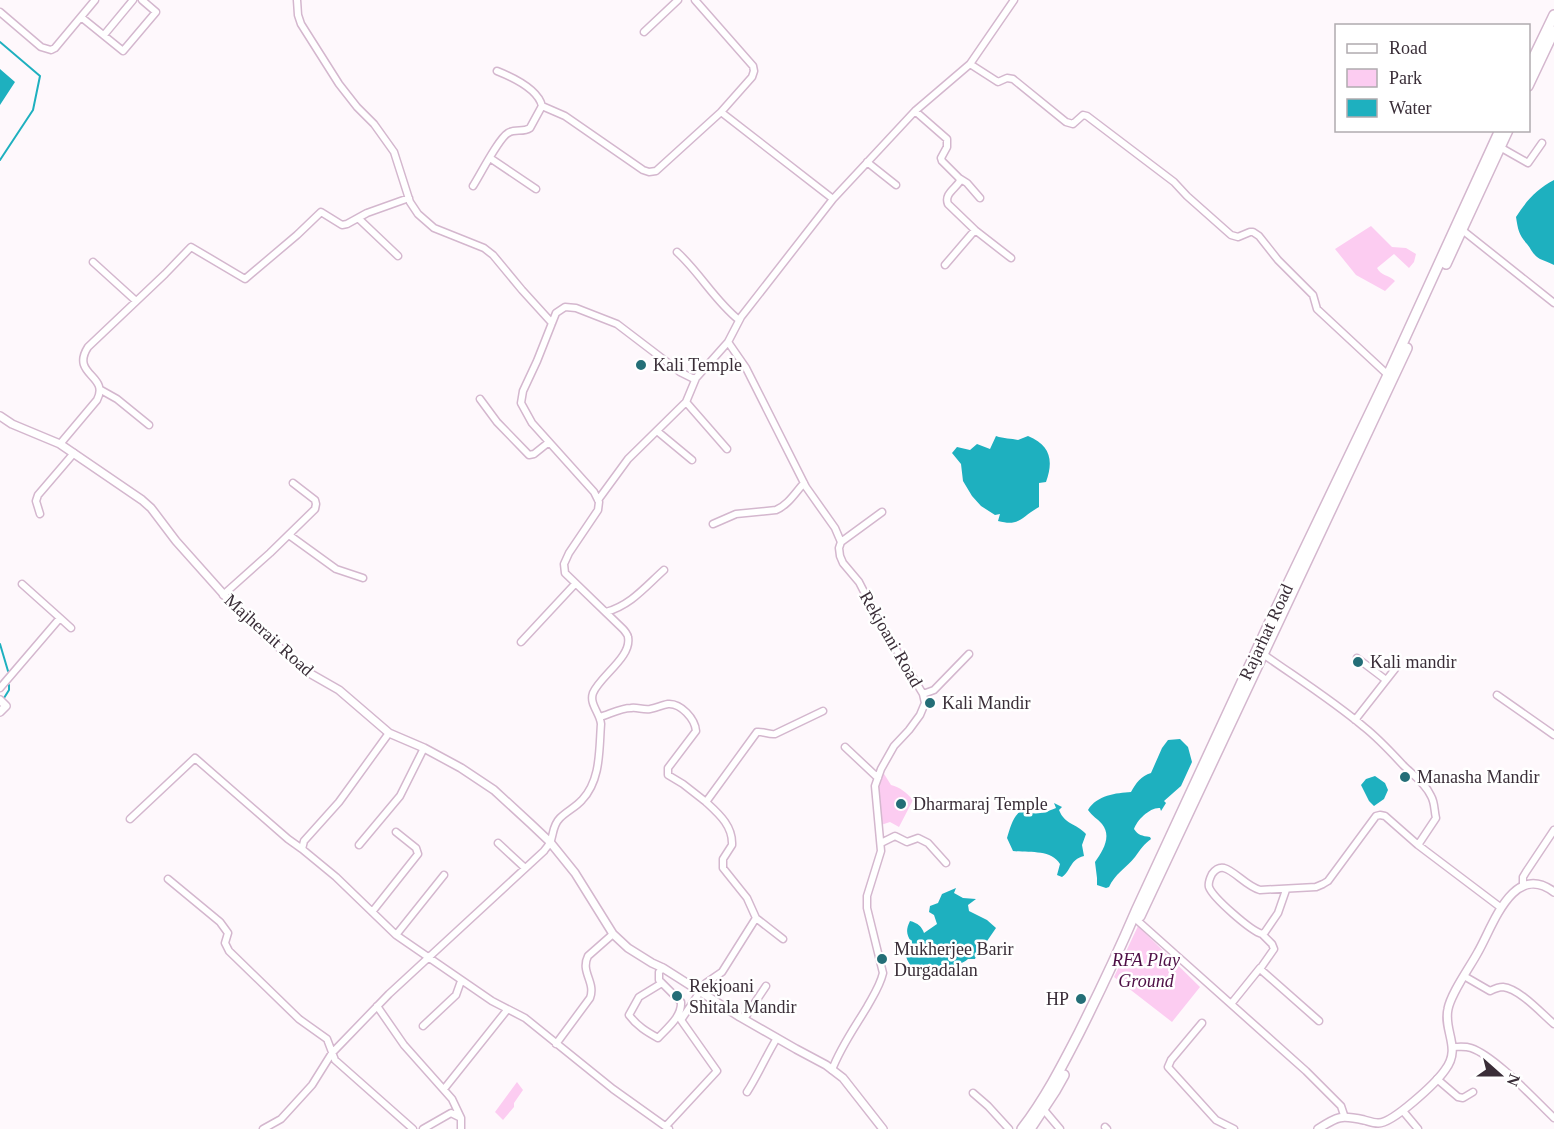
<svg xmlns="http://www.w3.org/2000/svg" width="1554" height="1129" font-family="Georgia,serif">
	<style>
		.green { fill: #fcccf1 }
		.water { fill: #1eb0bf }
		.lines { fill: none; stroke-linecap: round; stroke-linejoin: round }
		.stream { stroke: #1eb0bf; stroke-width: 2 }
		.minor-casing { stroke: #d4b7ce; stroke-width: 9 }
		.tertiary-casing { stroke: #d4b7ce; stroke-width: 10 }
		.primary-casing { stroke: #d4b7ce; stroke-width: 12 }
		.minor { stroke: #fff; stroke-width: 6 }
		.tertiary { stroke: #fff; stroke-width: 7 }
		.primary { stroke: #fff; stroke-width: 9 }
		.poi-dot { fill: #246e77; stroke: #fff; stroke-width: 2 }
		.labels { text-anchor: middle; stroke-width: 5; stroke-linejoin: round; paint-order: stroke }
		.poi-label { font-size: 18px; fill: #3a2e38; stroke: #fff; text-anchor: start }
		.street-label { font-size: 18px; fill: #3a2e38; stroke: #fff }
		.park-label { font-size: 18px; font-style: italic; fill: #4e0f46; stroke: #fff }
	</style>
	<rect width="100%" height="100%" fill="#fef8fc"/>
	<path class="green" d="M1371 226 1392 247 1406 248 1416 254 1414 262 1409 268 1394 254 1377 268C1381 276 1389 275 1395 281L1385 291 1356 275 1335 249Z
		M881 769 891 785C900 787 907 793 913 800L899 827 890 822 878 826V778Z
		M1138 926 1200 987 1172 1022 1114 977Z
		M517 1082 523 1090 514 1103V1107L503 1120 495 1112Z"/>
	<path class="water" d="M0 69 15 82 0 105Z
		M1554 180V265C1550 263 1545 261 1540 259 1532 254 1532 250 1527 244 1519 235 1518 230 1516 217 1526 201 1537 189 1554 180Z
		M996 436C1004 439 1011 438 1018 440L1028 436C1050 445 1054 460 1046 482L1039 483V507C1021 517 1020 527 998 521L1000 514 995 515 981 506 972 496 963 481 961 464 952 453 957 447 970 450 977 444 990 449Z
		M1180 739 1188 747 1192 762 1181 786 1164 801 1166 803 1161 811 1160 808C1150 807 1137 820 1134 829 1138 835 1142 836 1150 837L1151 839C1144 844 1140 850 1135 857 1127 867 1114 875 1109 887L1106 888 1097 885V878L1095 862C1103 851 1112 836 1102 824 1098 819 1092 816 1088 810 1097 795 1116 793 1131 792 1136 783 1141 776 1151 773L1162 748 1168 740Z
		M1375 776 1385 783 1388 790 1384 799 1374 806 1369 801 1361 785 1366 779Z
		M1054 803 1062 807 1059 810C1065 825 1076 823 1086 834L1082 845 1084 856C1069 860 1072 870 1062 877L1057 875 1060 864C1051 849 1029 853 1013 851L1007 838C1010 828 1013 816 1021 811 1036 815 1042 814 1056 808Z
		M956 888 954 893 963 898 976 899 968 905 969 911 987 920 996 928 985 944 979 948 975 959H968C962 964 957 964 950 967 943 971 937 978 928 978 920 978 905 962 906 954 906 952 907 951 908 949L914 952C913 938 902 937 910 921 918 923 922 927 924 933L937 924 934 915 929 912 930 906 938 903 942 894Z"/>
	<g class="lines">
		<path class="stream" d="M0 42 40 76 33 110 0 160
			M0 644 8 671
			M4 698 9 690V685"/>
		<g class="minor-casing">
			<path id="minor" d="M297 0 298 15 301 24 339 84 357 107 374 124 394 152 410 202 418 214 434 228 484 248 493 255 522 290 552 323
				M0 12 41 47 51 50 55 48 95 0
				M81 17 123 51 156 12 142 0
				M644 32 678 0
				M104 35 133 0
				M970 64 998 82 1007 78 1013 79 1066 122 1073 124 1083 115 1087 116 1174 182 1187 196 1231 235 1238 237 1250 232H1253L1259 236 1278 260 1313 295 1317 309 1388 375
				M542 106 565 116 643 170 649 172 656 171 721 112 752 77 754 71 753 66 695 0
				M915 111 947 139V147L941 158 942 161 959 178 960 181C955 189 944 194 948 204L975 230 1011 258
				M721 112 833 199
				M1498 146 1528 163 1542 143
				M490 158 536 189
				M867 162 896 185
				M959 178 967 183 980 198
				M473 186C480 175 499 138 508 133 515 128 523 133 530 128L542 106C538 89 512 77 497 71
				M358 218 398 256
				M1461 229 1554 303
				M677 252C700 273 715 301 739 320
				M93 262 136 301
				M945 265 975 230
				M728 342 746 368 806 487 835 528 841 542
				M101 390 117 399 149 425
				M480 399 497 422 529 455 534 454 549 442
				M686 402 727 449
				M657 431 692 460
				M60 444 97 400C110 375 70 375 88 347L165 274 191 247 245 279 297 235 321 212 342 225 347 224 367 213 409 198
				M598 500 628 459 686 402 696 378 728 342 741 317 833 199 915 111 970 64 1014 0
				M40 514 36 501 38 495 74 453
				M713 524 736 514 776 510C788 505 795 493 804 483
				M289 535 336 569 363 578
				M841 542 882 512
				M223 595 270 553 315 509 316 504 315 500 293 483
				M606 612C631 605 645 587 664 570
				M60 618 71 628
				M521 642 575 584
				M1263 654C1297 678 1332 700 1364 727 1378 738 1391 752 1403 765 1413 775 1425 783 1431 796 1435 803 1434 810 1436 818L1418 845
				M1357 658 1386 680
				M0 688 60 618 22 584
				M923 694 934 690 969 654
				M1497 695 1554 735
				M600 717C610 714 621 708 631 708 637 707 643 710 650 709 656 708 662 705 668 704 681 703 695 719 696 731L668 768V775L683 784 706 802
				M1355 720 1395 669
				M389 733 339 802 304 841 302 849 336 877 396 935 492 1001 525 1018 613 1089 669 1129
				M845 747 878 778
				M130 819 195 758 288 839 302 849
				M498 843 525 868
				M881 843 895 836 907 842 918 838 928 843 946 863
				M359 845 400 796 424 748
				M168 879 220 922 228 933 225 943 229 951 299 1019 327 1039 335 1060 413 1129
				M1523 886V877L1526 872 1554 830
				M1286 890 1278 913 1265 932 1262 934C1251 931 1213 898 1209 887 1208 883 1210 878 1212 874 1215 870 1219 867 1224 868 1235 871 1246 886 1260 890L1316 887 1323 884 1328 881 1376 816 1380 815 1385 816 1418 845 1500 907
				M372 912 418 854 416 848 396 832
				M756 918 783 939
				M1138 921 1306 1071 1341 1106 1344 1115
				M1262 934 1272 944 1274 949 1260 969 1319 1021
				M396 935 444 875
				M1464 976 1490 991C1494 989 1498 987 1503 987 1520 989 1541 1013 1554 1024
				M662 983 639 997 629 1015C637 1026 647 1032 658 1038 667 1028 682 1017 681 1002L659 980V972L663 968
				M1231 1004 1260 968
				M377 1006 404 1045 452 1099 461 1118
				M744 1019 766 986
				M1202 1023 1171 1060 1168 1067 1216 1120 1234 1129
				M423 1026 456 995 461 981
				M556 1044 590 998C596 982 580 972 588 956L613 934
				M1453 1047C1459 1047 1465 1046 1471 1048 1495 1056 1534 1099 1554 1118
				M832 1070C840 1048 855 1027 867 1007 873 996 880 986 883 973L867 908V896L881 851 875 786 881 769 894 746 909 730 920 715 925 703 923 694 879 621 859 582 843 563 840 556 839 548 841 542
				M1437 1079 1458 1097 1463 1098 1473 1092
				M444 1089 507 1010
				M747 1092C758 1075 766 1056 777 1038
				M973 1093 988 1106 1009 1129
				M1044 1110 1060 1129
				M1403 1111 1418 1129
				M666 1126 717 1071 681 1020 706 983 722 972 756 918 747 898 723 868V859L732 845C733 826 719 814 706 802L757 732C762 731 769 735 775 734L823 711
				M1105 1127 1107 1129
				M263 1129 281 1119 312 1085 332 1053 389 994 544 851C546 848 548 846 550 843 554 834 552 826 560 818 567 811 576 807 582 800 601 780 599 750 601 724 600 713 589 704 593 693 600 676 632 657 628 637 628 635 624 630 623 629L565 573 564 564 569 553 598 510 599 502 594 492 532 423 521 403 523 391 537 361 556 313 565 307 576 308 617 324 680 372 692 378H696
				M423 1129 451 1113 461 1118V1129"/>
		</g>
		<g class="tertiary-casing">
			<path id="tertiary" d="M0 416 12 424 60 444 142 500 151 508 176 541 226 597 264 635 311 674 339 690 389 733 424 748 461 768 494 790 531 824 550 842 575 873 613 934 628 948 652 963 663 968 740 1017 796 1049 826 1065 843 1078 883 1129
				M0 700 6 706 0 712
				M1318 1129C1338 1116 1341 1115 1364 1120 1368 1121 1373 1123 1378 1123 1392 1124 1436 1083 1445 1070 1462 1048 1443 1031 1448 1009 1451 993 1470 967 1478 952 1493 926 1513 861 1554 892"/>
		</g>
		<g class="primary-casing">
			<path id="primary" d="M1528 69 1554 15
				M1528 86 1554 31
				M1446 264 1508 130
				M1140 916 1407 348
				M1022 1129C1045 1099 1062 1066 1079 1033 1099 993 1118 953 1136 911L1273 615 1388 375 1500 130
				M1030 1129 1055 1091 1064 1075"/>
		</g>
		<use href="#minor" class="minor"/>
		<use href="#tertiary" class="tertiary"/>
		<use href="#primary" class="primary"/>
	</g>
	<g class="poi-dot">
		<circle cx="641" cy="365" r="6"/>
		<circle cx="1358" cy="662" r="6"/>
		<circle cx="930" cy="703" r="6"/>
		<circle cx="1405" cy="777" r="6"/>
		<circle cx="901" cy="804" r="6"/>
		<circle cx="882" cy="959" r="6"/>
		<circle cx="677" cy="996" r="6"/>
		<circle cx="1081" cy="999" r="6"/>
	</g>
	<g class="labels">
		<g class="poi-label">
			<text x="653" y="371">Kali Temple</text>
			<text x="1370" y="668">Kali mandir</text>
			<text x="942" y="709">Kali Mandir</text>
			<text x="1417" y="783">Manasha Mandir</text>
			<text x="913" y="810">Dharmaraj Temple</text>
			<text x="894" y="955">Mukherjee Barir<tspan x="894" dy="21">Durgadalan</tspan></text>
			<text x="689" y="992">Rekjoani<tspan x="689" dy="21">Shitala Mandir</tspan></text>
			<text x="1069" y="1005" text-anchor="end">HP</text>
		</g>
		<g class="street-label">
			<text transform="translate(1266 632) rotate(-65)" y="6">Rajarhat Road</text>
			<text transform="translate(269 635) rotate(42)" y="6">Majherait Road</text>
			<text transform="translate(891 639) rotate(60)" y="6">Rekjoani Road</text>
		</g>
		<g class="park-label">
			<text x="1146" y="966">RFA Play<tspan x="1146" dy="21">Ground</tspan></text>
		</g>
	</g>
	<rect x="1335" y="24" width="195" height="108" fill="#ffffff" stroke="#b0abaf" stroke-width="1.5"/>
	<rect x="1347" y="44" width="30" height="9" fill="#ffffff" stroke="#b0abaf" stroke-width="1.5"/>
	<text x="1389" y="54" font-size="18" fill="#3a2e38">Road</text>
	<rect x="1347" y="69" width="30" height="18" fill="#fcccf1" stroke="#b0abaf" stroke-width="1.5"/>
	<text x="1389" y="84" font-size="18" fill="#3a2e38">Park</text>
	<rect x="1347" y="99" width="30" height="18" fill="#1eb0bf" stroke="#b0abaf" stroke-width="1.5"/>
	<text x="1389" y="114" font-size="18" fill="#3a2e38">Water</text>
	<g transform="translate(1500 1075) rotate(111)" stroke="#ffffff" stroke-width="4.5" paint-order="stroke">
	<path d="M0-4.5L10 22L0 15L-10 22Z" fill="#3a2e38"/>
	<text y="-9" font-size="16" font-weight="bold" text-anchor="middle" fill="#3a2e38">N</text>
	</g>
</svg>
